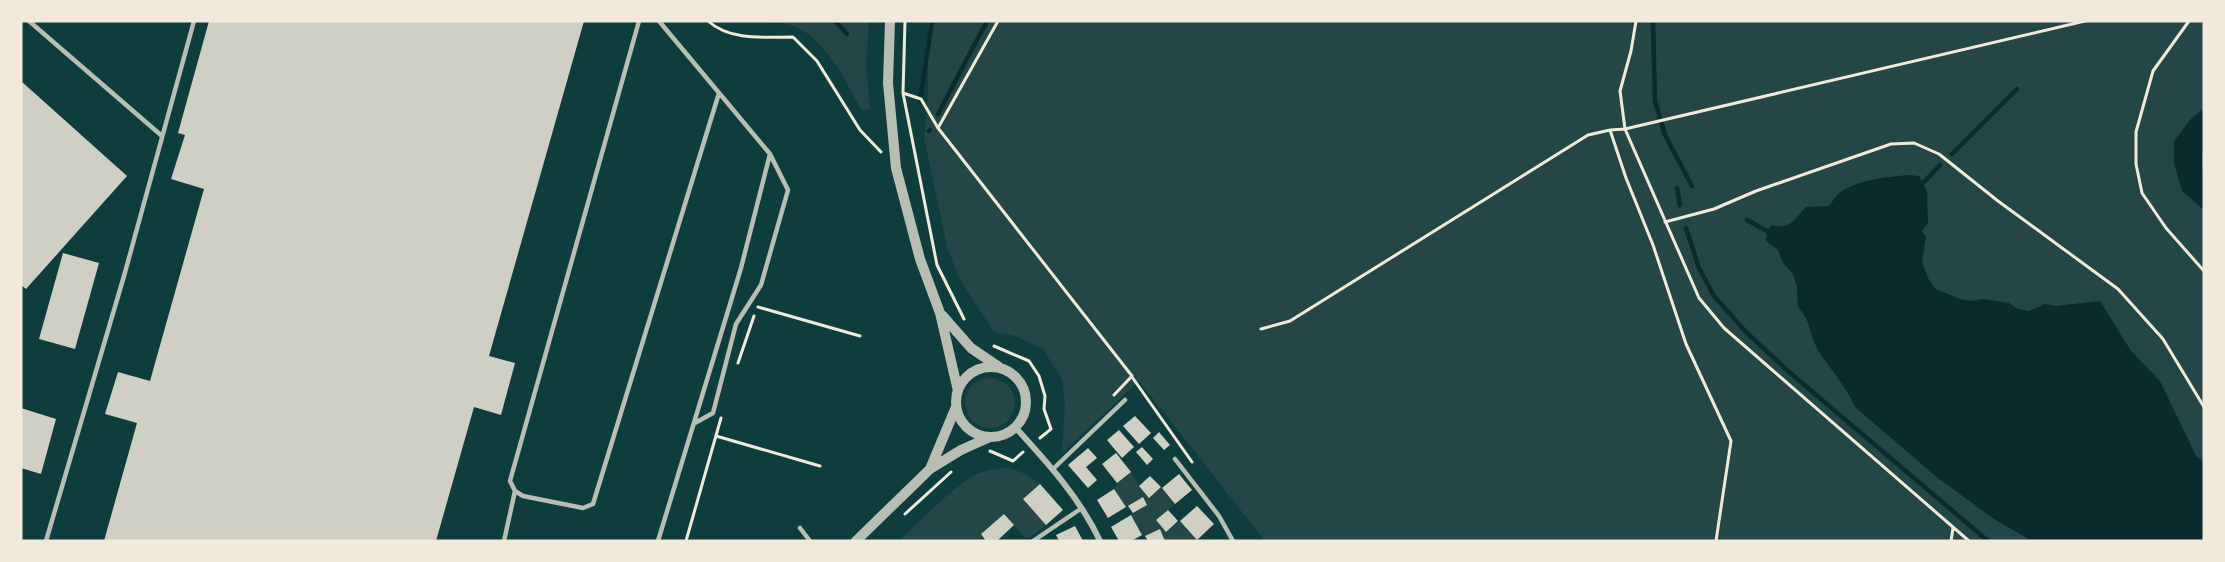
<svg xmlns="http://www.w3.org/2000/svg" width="2225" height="562" font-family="'Roboto Serif',serif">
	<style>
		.green { fill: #244646 }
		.water { fill: #0a2a2b }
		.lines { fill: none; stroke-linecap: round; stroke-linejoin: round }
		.stream { stroke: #0a2a2b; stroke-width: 4.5 }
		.building { fill: #cfcfc3 }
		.path { stroke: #f1e9da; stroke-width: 3 }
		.service { stroke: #b8beb3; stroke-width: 4.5 }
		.minor { stroke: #b8beb3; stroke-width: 6 }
		.tertiary { stroke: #b8beb3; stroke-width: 10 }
	</style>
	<rect width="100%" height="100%" fill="#0f3d3e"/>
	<path class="green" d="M745 21H869L866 65 870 109 862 111C846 82 823 32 787 24 774 21 759 23 745 21Z
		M928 21H2204V541H1265L1139 381 1062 453 1065 404 1062 379 1043 349 1015 336 994 332 959 278 947 247 924 138 928 94Z
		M965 403a25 25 0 1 1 50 0a25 25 0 1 1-50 0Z
		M1008 467 1025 474 1040 484 1023 499 1046 525 1029 538 1024 537 1004 514 981 534 986 541H899C917 523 955 485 977 474 987 470 997 468 1008 467Z
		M1131 472 1139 486 1149 497 1161 487 1175 504 1156 520 1166 531 1180 521 1198 541H1165L1160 529 1145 536 1142 535 1131 515 1147 505 1126 507 1114 489 1117 483Z"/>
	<path class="water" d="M2204 108V148L2202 152 2204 210 2182 191 2174 163V141L2191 119Z
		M1909 175 1919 176 1927 191 1928 223 1922 231 1926 237 1922 262 1929 280 1936 289 1960 299 1972 301 1983 299 2009 303 2018 309 2029 311 2045 304 2055 306 2100 301 2131 351 2160 381 2196 456 2204 462V541H2032L1994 519 1938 478 1855 407C1846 386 1830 369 1818 350 1809 334 1811 320 1798 307L1797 287 1793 274 1783 263 1778 250 1766 241 1767 231 1772 225C1790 231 1795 218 1806 207L1829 206C1833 201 1837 194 1842 191 1861 179 1887 177 1909 175Z"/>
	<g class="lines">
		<path class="stream" d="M835 21 847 34
			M1653 21 1655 101 1665 135 1692 186
			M920 101 932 21
			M938 114 987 21
			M929 131 930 130
			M1952 154 2017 89
			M1923 183 1940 165
			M1677 188 1680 205
			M1747 220 1767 231
			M1686 228 1699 268 1714 296 1746 332 1788 371 1988 541"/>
	</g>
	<path class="building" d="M209 21H584L489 356 515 363 501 415 474 407 436 541H104L137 423 105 414 118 372 150 381 204 189 171 179 185 135 178 133Z
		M21 81 127 176 26 289 21 285Z
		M63 253 99 263 75 349 39 339Z
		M21 408 56 419 41 474 21 468Z
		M1135 416 1151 433 1139 444 1123 426Z
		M1119 430 1134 447 1122 458 1107 440Z
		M1159 432 1170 445 1164 450 1153 438Z
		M1142 447 1153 459 1147 465 1136 452Z
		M1088 448 1097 458 1086 467 1097 480 1088 488 1068 465Z
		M1116 453 1131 472 1117 483 1102 464Z
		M1179 474 1192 490 1175 504 1162 488Z
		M1150 476 1161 487 1149 498 1139 486Z
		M1040 484 1063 510 1046 525 1023 499Z
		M1114 489 1126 507 1108 518 1097 500Z
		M1143 497 1147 505 1133 513 1128 506Z
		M1197 506 1214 524 1197 540 1180 521Z
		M1168 510 1178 521 1166 532 1156 520Z
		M1004 514 1014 525 997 541H986L981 534Z
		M1131 515 1142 535 1131 541H1119L1111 527Z
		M1075 526 1083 541H1059L1056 535Z
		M1160 529 1165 541H1148L1145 536Z"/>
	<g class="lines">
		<path class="path" d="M708 21C730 41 765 37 793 37L817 61 860 130 881 152
			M905 21 903 93 937 265 964 319
			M1636 21 1631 51 1620 91 1625 129 1699 298 1724 328 1969 541
			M2189 21 2153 71 2136 132V164L2142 193 2166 228 2204 271
			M903 93 921 99 938 128 1132 376 1114 395
			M938 128 998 21
			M1610 130 1626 178 1653 245 1686 344 1731 441 1716 541
			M1665 222 1714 209 1756 191 1891 144 1914 143 1939 154 1998 201 2118 289 2163 339 2204 407
			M758 307 860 336
			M1261 329 1290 321 1588 135 1610 130 1625 129 2085 21
			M994 346 1029 361 1039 376 1045 396 1044 409 1051 429 1040 438
			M738 363 754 316
			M1132 377 1192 462
			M716 436 820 466
			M990 451 1013 461 1023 452
			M905 514 951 472
			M686 541 721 418
			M1951 541 1953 528"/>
		<path class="service" d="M29 21 162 136
			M639 21 510 481 515 491 523 496 583 508 593 504 719 93
			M695 423 713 413 736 324 761 285 788 190 770 154
			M1175 459 1219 516 1233 541
			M1053 469 1125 400
			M800 528 810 541
			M46 541 124 276 194 21
			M504 541 515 491
			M658 541 741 268 770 154 659 21
			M1033 541 1082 508"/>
		<path class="minor" d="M1015 427C1047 462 1080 498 1100 541"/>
		<path class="tertiary" d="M890 21 888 83 896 168 920 259 940 313 958 391
			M942 315 971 348 999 367
			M956 402a35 35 0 1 1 70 0a35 35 0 1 1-70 0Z
			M930 469 956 407
			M856 541 930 469 961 450 990 437"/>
	</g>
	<rect width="2225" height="562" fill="none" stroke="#f1e9da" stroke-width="45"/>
</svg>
